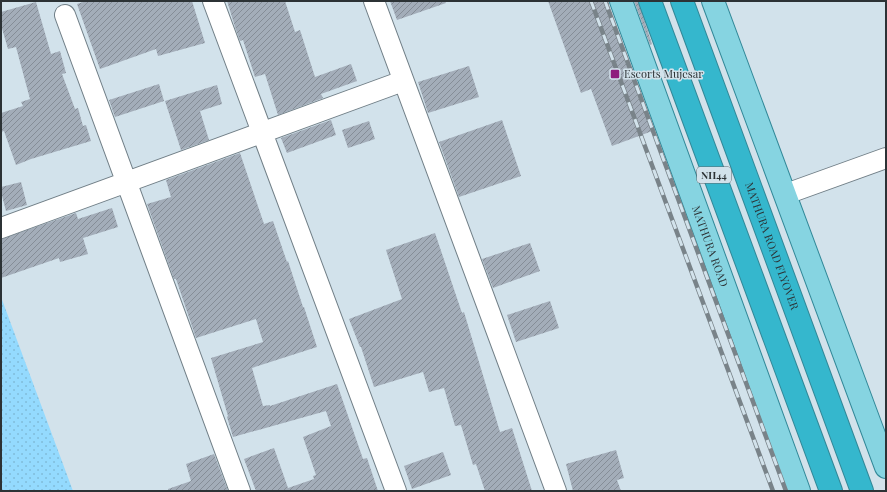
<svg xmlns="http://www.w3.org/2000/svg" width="887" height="492" font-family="'Playfair Display',serif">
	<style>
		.park { fill: url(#park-dots) }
		.building { fill: url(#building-hatch) }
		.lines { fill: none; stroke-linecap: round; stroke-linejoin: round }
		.minor-casing { stroke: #717f87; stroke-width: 22 }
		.major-casing { stroke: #328898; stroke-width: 24 }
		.highway-casing { stroke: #328898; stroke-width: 24 }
		.minor { stroke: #fff; stroke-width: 20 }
		.major { stroke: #86d4e1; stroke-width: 22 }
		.highway { stroke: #35b7cd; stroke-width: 22 }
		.rail-casing { stroke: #798389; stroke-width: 4.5 }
		.rail { stroke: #d2e2eb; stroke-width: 3; stroke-dasharray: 9; stroke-linecap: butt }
		.poi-dot { fill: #8e1c7d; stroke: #d2e2eb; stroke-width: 1.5 }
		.labels { text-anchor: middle; stroke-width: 3; stroke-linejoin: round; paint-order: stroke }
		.shield { fill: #d2e2eb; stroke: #5e676c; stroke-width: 1 }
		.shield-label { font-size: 10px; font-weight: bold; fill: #2c3235 }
		.poi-label { font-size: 11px; fill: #2c3235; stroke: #d2e2eb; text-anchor: start }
		.street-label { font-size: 11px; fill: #2c3235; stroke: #d2e2eb }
	</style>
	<defs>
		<pattern id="park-dots" width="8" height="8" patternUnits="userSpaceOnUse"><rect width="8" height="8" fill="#94dafe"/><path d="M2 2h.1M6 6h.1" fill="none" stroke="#80bcda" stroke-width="1.8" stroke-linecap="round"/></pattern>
		<pattern id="building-hatch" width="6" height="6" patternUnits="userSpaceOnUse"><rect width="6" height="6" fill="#a3adb9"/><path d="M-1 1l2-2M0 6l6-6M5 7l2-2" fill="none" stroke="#858d97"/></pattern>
	</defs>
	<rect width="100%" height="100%" fill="#d2e2eb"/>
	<path class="park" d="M1 297 73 491H1Z"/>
	<path class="building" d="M86 1H192L205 43 158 56 156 49 100 69 77 4Z
		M227 1H285L295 32 300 30 315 77 351 64 357 81 321 94 323 98 278 115 265 74 255 77 243 40 240 41 236 30Z
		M390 1H445L446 3 397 20Z
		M548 1H609V5L655 130 612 146 591 89 581 93Z
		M634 1H638L652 44 650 45Z
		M36 2 51 54 60 51 66 73 62 74 75 109 78 108 83 126 86 125 91 141 31 159 16 165 4 131 1 132V113L23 106 21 102 30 99 16 47 8 49 1 25V12Z
		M469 66 479 97 428 113 418 82Z
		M159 84 164 101 115 117 109 100Z
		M217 85 222 104 200 111 209 140 181 150 165 101Z
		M331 120 336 135 287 153 281 138Z
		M502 120 521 176 459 197 439 142Z
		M369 121 375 139 348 148 342 130Z
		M240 153 264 224 273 221 287 262 288 261 303 307H304L317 347 252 368 263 406 270 405V406L337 384 363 459 367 458 378 491H256L244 459 274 448 288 488 314 479 313 476 316 475 303 437 331 426 326 411 233 437 227 417 228 416 211 358 263 342 256 319 196 338 176 279H174L147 204 171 197 166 180Z
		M21 182 27 205 6 211 1 192V187Z
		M112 208 118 227 83 238 88 254 60 262 59 258 1 278V239L76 213 78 219Z
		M435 233 462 313 464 312 500 432 512 428 532 491H485L476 464 473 465 461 425 455 426 444 388 429 392 423 372 374 387 361 347H360L349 319 402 299 386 250Z
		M530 243 540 271 493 288 482 259Z
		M550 301 559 328 516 342 507 315Z
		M616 450 624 478 617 480 621 491H573L566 464Z
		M443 452 451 475 412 489 404 466Z
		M214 454 228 491H168V489L191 481 186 464Z"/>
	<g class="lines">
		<g class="minor-casing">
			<path id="minor" d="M213 1 396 491
				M374 1 556 491
				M65 15 240 491
				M786 194 886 158
				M1 228 403 81"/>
		</g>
		<g class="major-casing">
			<g id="major">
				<path id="s1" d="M621 1 799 491"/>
				<path d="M713 1 886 467"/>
			</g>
		</g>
		<g class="highway-casing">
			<g id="highway">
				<path d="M650 1 831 491"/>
				<path id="s2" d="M682 1 862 491"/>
			</g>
		</g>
		<use href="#minor" class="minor"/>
		<use href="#major" class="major"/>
		<use href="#highway" class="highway"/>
		<g class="rail-casing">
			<path id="rail" d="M591 1 773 491
				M605 1 786 491"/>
		</g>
		<use href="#rail" class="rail"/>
	</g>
	<rect class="poi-dot" x="610" y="69" width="10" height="10" rx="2"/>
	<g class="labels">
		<rect class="shield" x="697" y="167" width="34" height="16" rx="3"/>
		<g class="shield-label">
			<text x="714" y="179">NH44</text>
		</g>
		<g class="poi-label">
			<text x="624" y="78">Escorts Mujesar</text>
		</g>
		<g class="street-label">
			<text dy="4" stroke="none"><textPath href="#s1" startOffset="261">MATHURA ROAD</textPath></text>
			<text dy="4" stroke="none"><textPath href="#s2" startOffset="261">MATHURA ROAD FLYOVER</textPath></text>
		</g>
	</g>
	<rect width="887" height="492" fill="none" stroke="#2c3235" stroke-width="4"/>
</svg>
